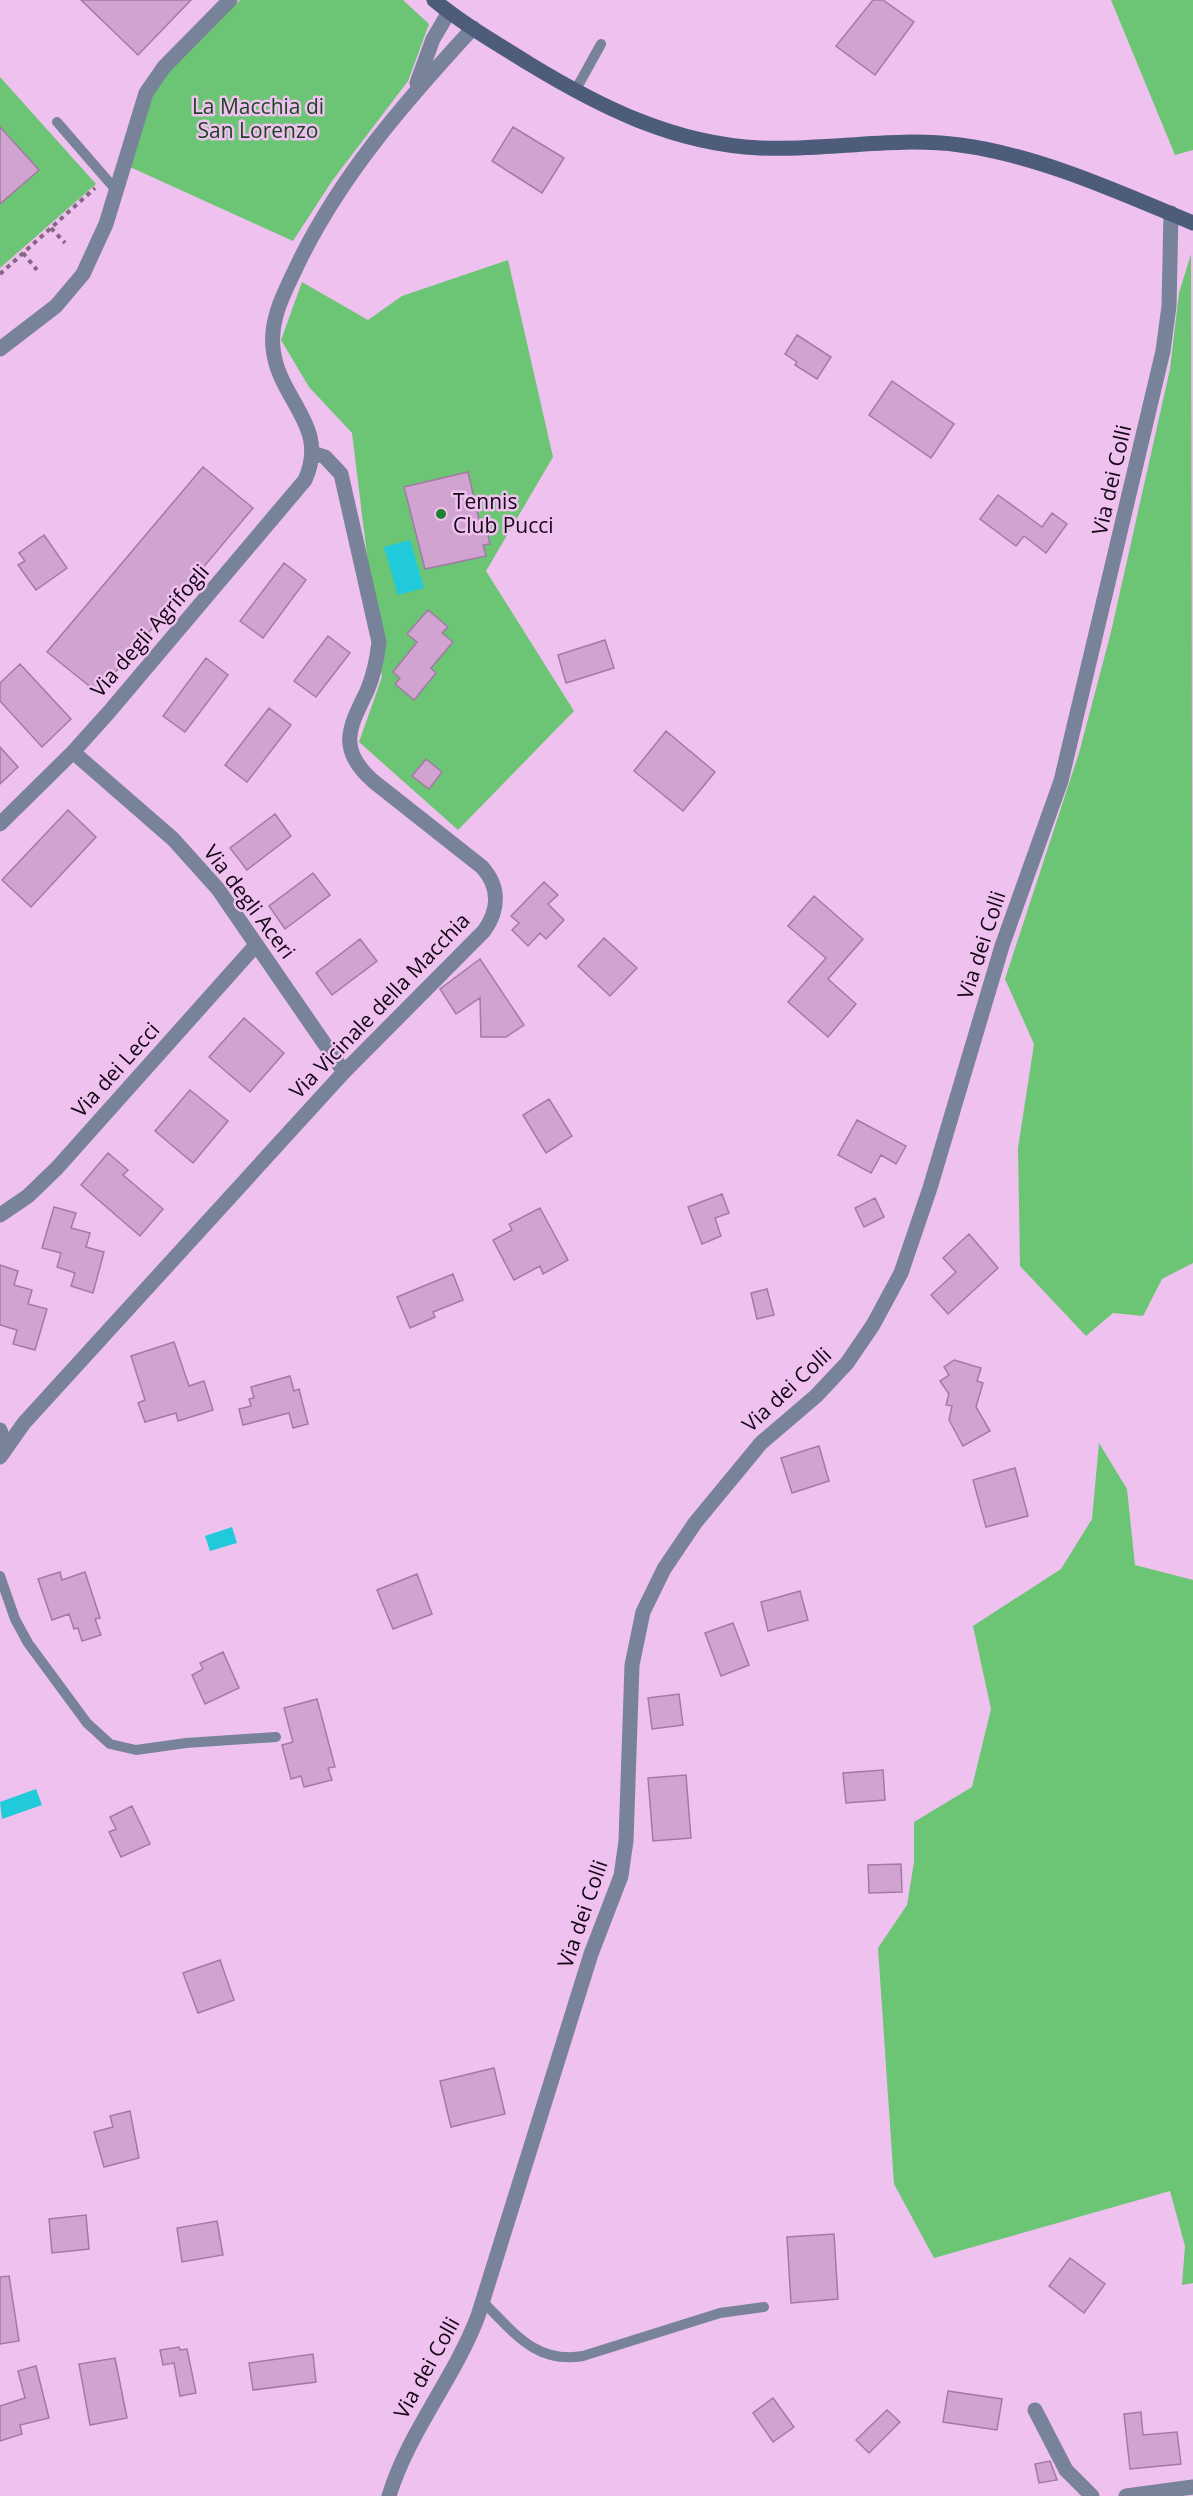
<svg xmlns="http://www.w3.org/2000/svg" width="1193" height="2496" font-family="'Open Sans',sans-serif">
	<style>
		.green { fill: #6bc574 }
		.water { fill: #20cadb }
		.building { fill: #d0a3d0; stroke: #a479a5; stroke-width: 1.5 }
		.lines { fill: none; stroke-linecap: round; stroke-linejoin: round }
		.path { stroke: #856685; stroke-width: 4; stroke-dasharray: 4.5 4.5; stroke-linecap: butt }
		.lane { stroke: #788399; stroke-width: 10 }
		.street { stroke: #788399; stroke-width: 15 }
		.secondary { stroke: #4e5c7c; stroke-width: 15 }
		.poi-dot { fill: #1f8032; stroke: #efc1ef; stroke-width: 2 }
		.labels { text-anchor: middle; stroke-width: 5; stroke-linejoin: round; paint-order: stroke }
		.park-label { font-size: 21px; fill: #1d4522; stroke: #efc1ef }
		.street-label { font-size: 21px; fill: #140514; stroke: #efc1ef }
		.poi-label { font-size: 21px; fill: #140514; stroke: #efc1ef; text-anchor: start }
	</style>
	<rect width="100%" height="100%" fill="#efc1ef"/>
	<path class="green" d="M240 0H403L429 24 408 81 332 181 293 241 130 167C137 141 142 112 157 88 178 55 212 28 240 0Z
		M1111 0H1193V150L1175 155Z
		M0 77 96 184 0 268V204L38 170 0 127Z
		M1191 254 1193 1263 1162 1279 1143 1316 1113 1313 1086 1336 1020 1266 1018 1148 1034 1044 1005 979 1079 753 1111 632 1170 369 1179 293Z
		M508 260 553 457 486 571 574 711 458 830 359 742 382 677 352 433 309 387 281 340 302 282 368 320 402 296Z
		M1099 1443 1127 1489 1135 1565 1193 1580V2283L1182 2285 1185 2246 1170 2191 934 2258 894 2184 878 1948 907 1905 914 1862V1822L972 1787 991 1709 973 1626 1061 1569 1092 1519Z"/>
	<path class="water" d="M410 540 424 588 398 595 384 547Z
		M232 1527 237 1543 210 1551 205 1536Z
		M36 1789 42 1805 2 1819 0 1802Z"/>
	<path class="building" d="M81 0H191L138 55Z
		M873 0H883L914 22 875 75 836 46Z
		M0 127 39 170 0 204Z
		M513 127 564 158 542 193 492 161Z
		M797 335 831 357 817 379 795 365 797 362 785 354Z
		M892 381 954 424 931 458 869 415Z
		M203 467 253 508 98 693 47 652Z
		M468 472 480 524 485 523 490 544 483 545 486 556 425 569 404 487Z
		M998 495 1042 527 1052 513 1067 524 1046 553 1024 536 1016 546 980 519Z
		M44 535 67 568 36 590 18 565 25 561 19 553Z
		M284 563 306 580 263 638 240 621Z
		M428 610 448 627 442 633 453 642 431 668 436 673 414 700 395 684 400 678 393 672 417 642 407 634Z
		M328 636 350 653 316 697 294 681Z
		M605 640 614 668 566 683 558 655Z
		M206 658 228 675 185 732 163 716Z
		M20 664 71 719 42 747 0 701V683Z
		M269 708 291 725 247 782 225 765Z
		M666 731 715 772 683 811 634 771Z
		M0 747 18 767 0 784Z
		M426 759 442 772 429 789 412 776Z
		M68 810 96 837 31 907 2 880Z
		M275 814 291 836 247 870 230 848Z
		M313 873 330 895 285 929 269 906Z
		M544 882 558 895 548 904 564 920 546 939 540 933 528 946 512 930 519 923 511 916Z
		M814 896 863 939 828 979 856 1004 828 1037 788 1002 826 958 788 926Z
		M604 938 637 968 610 996 578 966Z
		M360 939 377 961 332 995 316 973Z
		M480 959 524 1025 506 1037H481L480 998 456 1014 440 989Z
		M244 1018 284 1053 250 1092 209 1057Z
		M190 1090 228 1121 193 1163 155 1131Z
		M549 1099 572 1136 546 1153 523 1115Z
		M857 1120 906 1146 896 1164 881 1155 871 1173 838 1155Z
		M108 1153 128 1170 123 1175 163 1209 140 1236 81 1185Z
		M722 1194 729 1213 715 1218 721 1236 702 1244 688 1207Z
		M875 1198 884 1217 864 1227 855 1208Z
		M54 1207 76 1213 71 1228 90 1233 86 1247 104 1252 93 1293 71 1286 75 1273 57 1267 61 1253 42 1248Z
		M540 1208 568 1260 543 1274 540 1266 514 1280 493 1240 512 1230 509 1224Z
		M969 1234 998 1268 948 1314 931 1295 956 1272 943 1258Z
		M0 1265 18 1271 14 1285 32 1290 28 1304 47 1309 35 1350 13 1344 17 1330 0 1325Z
		M453 1274 463 1300 433 1312 435 1317 410 1328 397 1297Z
		M767 1289 774 1315 757 1319 751 1293Z
		M174 1342 189 1386 204 1381 213 1410 178 1421 176 1413 145 1422 138 1403 145 1400 131 1356Z
		M954 1360 981 1368 977 1381 983 1383 976 1407 990 1431 963 1446 949 1420 952 1406 946 1405 949 1394 940 1381 949 1375 944 1367Z
		M290 1376 294 1391 299 1389 308 1424 293 1428 289 1413 243 1425 239 1409 251 1406 249 1399 254 1398 251 1387Z
		M819 1446 829 1481 792 1493 781 1458Z
		M1015 1468 1028 1516 986 1527 973 1480Z
		M60 1572 62 1580 85 1572 100 1618 95 1619 101 1635 82 1641 78 1628 74 1629 69 1614 52 1620 38 1579Z
		M417 1574 432 1614 393 1629 377 1590Z
		M800 1591 808 1620 768 1631 761 1602Z
		M733 1623 749 1665 721 1676 705 1633Z
		M223 1652 239 1688 205 1704 192 1675 203 1669 200 1663Z
		M679 1694 683 1725 652 1729 648 1698Z
		M317 1699 335 1767 328 1768 332 1780 304 1787 301 1776 291 1779 282 1745 293 1742 284 1708Z
		M883 1770 885 1800 846 1803 843 1773Z
		M686 1775 691 1838 653 1841 648 1778Z
		M132 1806 150 1844 121 1857 109 1832 116 1829 110 1817Z
		M901 1864 902 1892 869 1893 868 1865Z
		M220 1960 234 2000 198 2013 183 1973Z
		M494 2068 505 2114 451 2127 440 2081Z
		M130 2111 139 2158 104 2167 94 2132 113 2127 110 2116Z
		M86 2215 89 2249 52 2253 49 2219Z
		M217 2221 223 2255 182 2262 177 2228Z
		M834 2234 838 2299 791 2303 787 2237Z
		M1070 2258 1105 2284 1084 2313 1049 2286Z
		M9 2276 19 2341 0 2344V2277Z
		M179 2347 180 2350 187 2349 196 2393 180 2396 174 2363 163 2365 160 2350Z
		M313 2354 316 2382 253 2390 249 2363Z
		M115 2358 127 2418 90 2425 79 2364Z
		M36 2366 49 2418 20 2425 22 2434 0 2441V2406L25 2398 18 2371Z
		M948 2391 1002 2399 997 2430 943 2422Z
		M773 2398 794 2427 773 2442 753 2413Z
		M887 2410 900 2422 869 2453 856 2440Z
		M1141 2412 1143 2435 1177 2432 1181 2464 1130 2469 1124 2414Z
		M1050 2461 1057 2480 1039 2483 1035 2464Z"/>
	<g class="lines">
		<path class="path" d="M51 228 65 243
			M23 253 37 270
			M0 274 95 188"/>
		<path class="lane" d="M575 91 601 44
			M57 122 116 190
			M0 1576 15 1619 28 1643 87 1723 110 1744 136 1750 186 1743 276 1737
			M483 2302C514 2332 535 2364 583 2356L720 2313 764 2307"/>
		<path class="street" d="M417 83 433 39 449 12
			M0 349 56 306 83 274 106 224 146 93 164 67 230 0
			M73 752 173 839 218 889 344 1072
			M0 824 73 752 109 712 305 480C330 425 278 400 273 348 270 320 283 295 295 270 338 178 404 103 473 28
			M0 1215 28 1196 57 1168 256 945
			M0 1430 6 1448
			M0 1457 24 1423 344 1072 484 931C499 910 500 887 482 867L373 781C337 749 349 728 367 691 374 675 377 659 379 642L341 474 325 457 313 453
			M1035 2410 1066 2470 1092 2496
			M389 2496C409 2431 454 2379 478 2316L591 1954 621 1876 626 1841 632 1665 643 1612 664 1569 695 1523 761 1443 816 1396 847 1363 873 1325 901 1273 930 1188 1002 946 1061 781 1163 351 1169 306 1171 213
			M1126 2496 1193 2487"/>
		<path class="secondary" d="M434 0C463 24 496 43 528 63 600 107 674 144 760 148 827 151 894 136 960 145 1038 155 1121 193 1193 223"/>
	</g>
	<circle class="poi-dot" cx="441" cy="514" r="6"/>
	<g class="labels">
		<g class="park-label">
			<text x="258" y="114">La Macchia di<tspan x="258" dy="24">San Lorenzo</tspan></text>
		</g>
		<g class="street-label">
			<text transform="translate(1112 480) rotate(-77)" y="7">Via dei Colli</text>
			<text transform="translate(150 631) rotate(-49)" y="7">Via degli Agrifogli</text>
			<text transform="translate(249 902) rotate(53)" y="7">Via degli Aceri</text>
			<text transform="translate(982 945) rotate(-72)" y="7">Via dei Colli</text>
			<text transform="translate(380 1006) rotate(-46)" y="7">Via Vicinale della Macchia</text>
			<text transform="translate(116 1070) rotate(-48)" y="7">Via dei Lecci</text>
			<text transform="translate(787 1390) rotate(-43)" y="7">Via dei Colli</text>
			<text transform="translate(583 1914) rotate(-71)" y="7">Via dei Colli</text>
			<text transform="translate(427 2368) rotate(-61)" y="7">Via dei Colli</text>
		</g>
		<g class="poi-label">
			<text x="453" y="509">Tennis<tspan x="453" dy="24">Club Pucci</tspan></text>
		</g>
	</g>
</svg>
